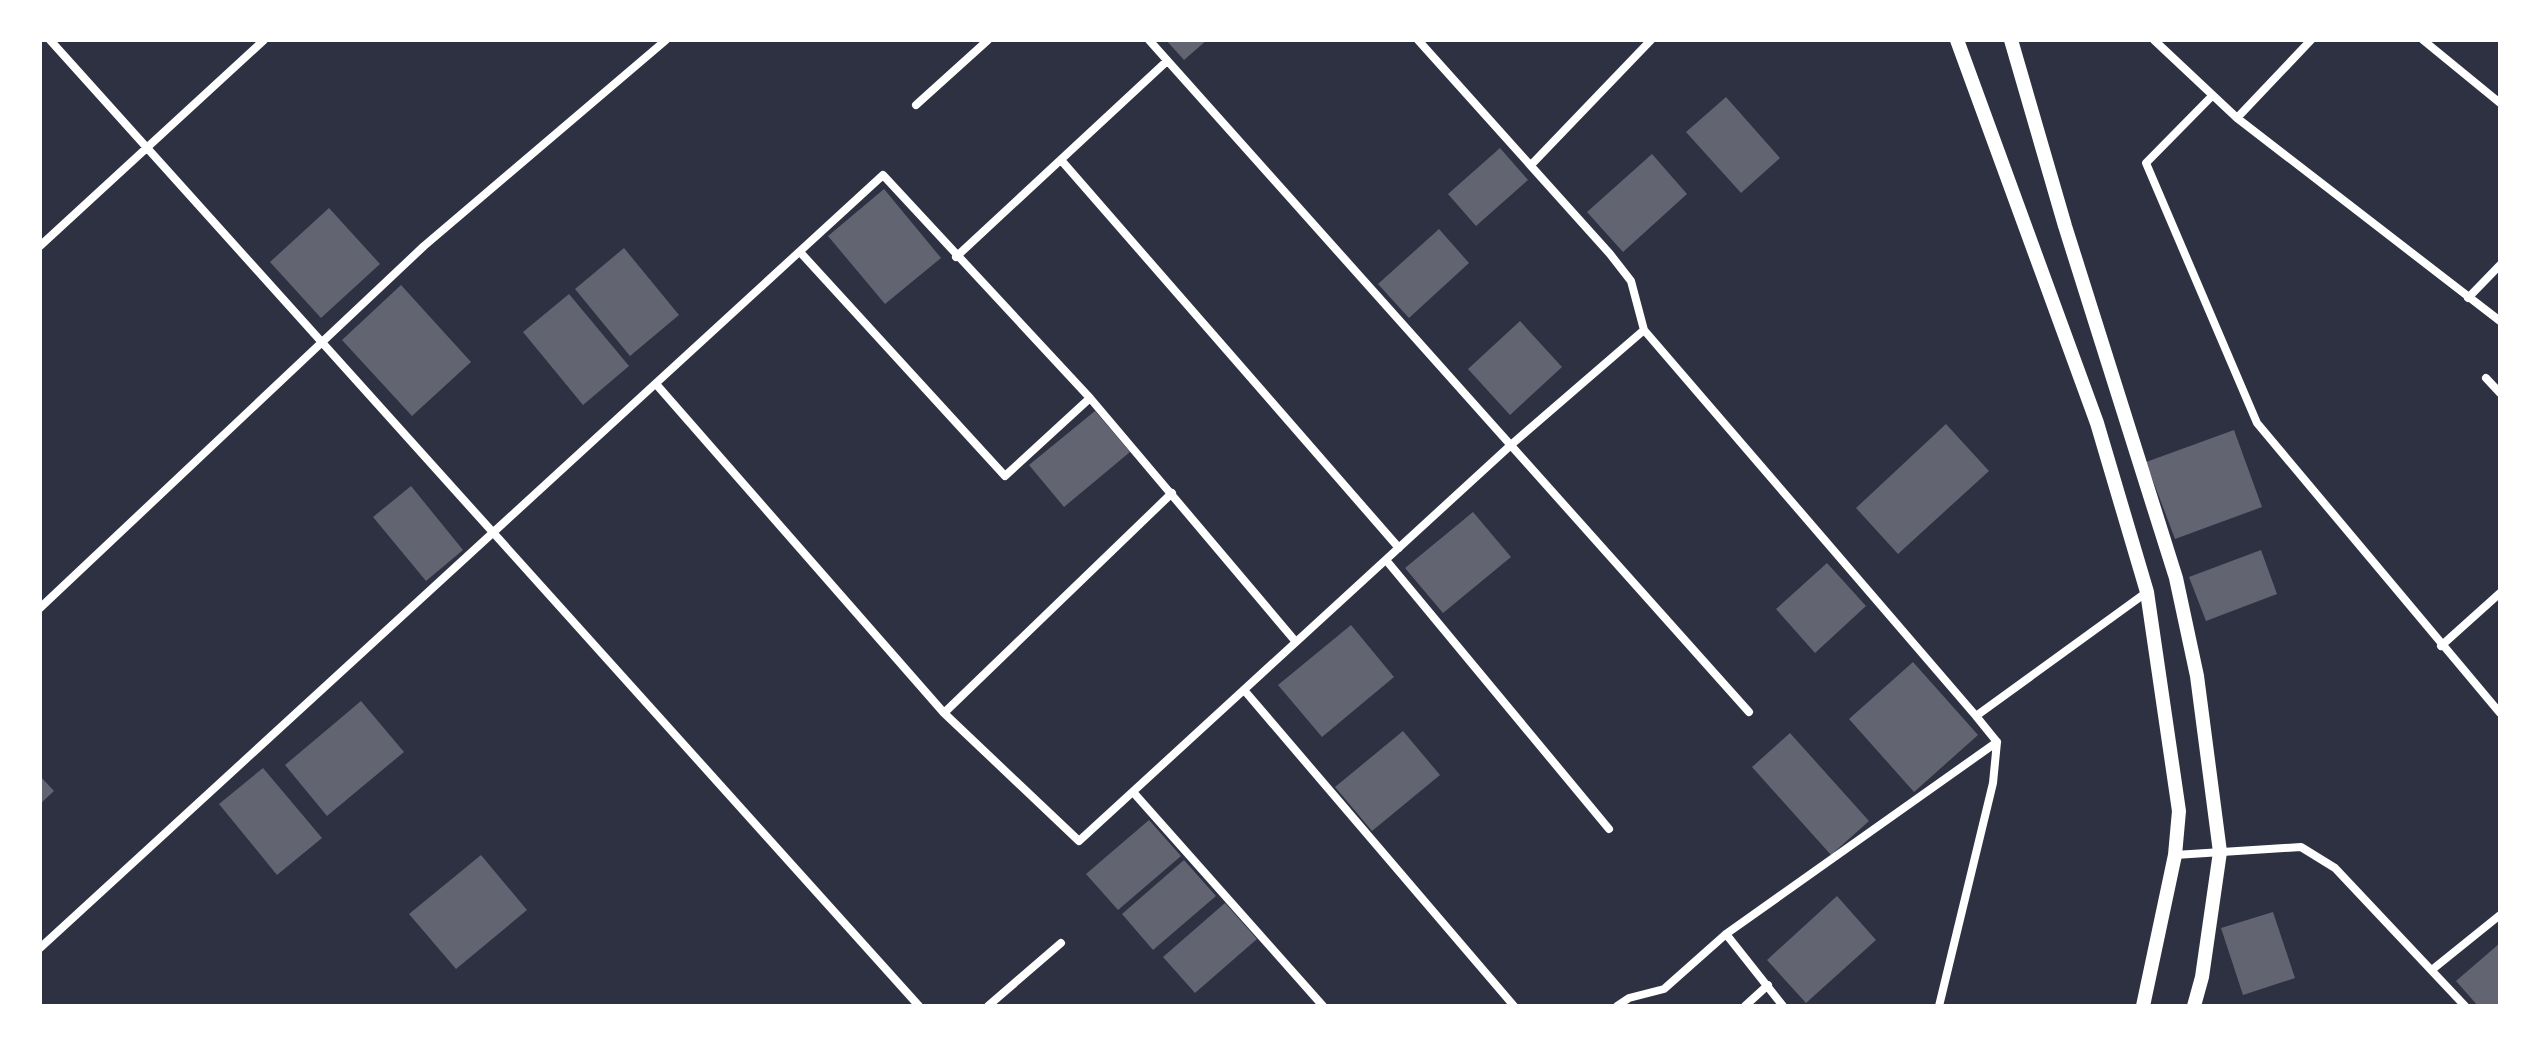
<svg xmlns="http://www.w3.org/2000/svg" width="2540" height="1046" font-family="Arial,sans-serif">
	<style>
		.building { fill: #626471 }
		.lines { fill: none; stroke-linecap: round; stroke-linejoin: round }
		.minor { stroke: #fff; stroke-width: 8 }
		.tertiary { stroke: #fff; stroke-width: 14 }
	</style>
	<rect width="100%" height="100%" fill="#2d3142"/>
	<path class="building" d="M1166 40H1207L1184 60Z
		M1726 97 1780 158 1741 193 1686 132Z
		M1500 148 1528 180 1476 226 1448 194Z
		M1652 154 1687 194 1623 252 1587 212Z
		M884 189 941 258 885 304 828 236Z
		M329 208 380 264 321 318 270 262Z
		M1439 229 1469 263 1409 318 1378 284Z
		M624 248 679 315 630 356 575 289Z
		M401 285 471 362 412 416 342 340Z
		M569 294 629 366 583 405 523 332Z
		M1520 321 1562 367 1510 415 1468 369Z
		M1095 411 1130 452 1064 507 1029 465Z
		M1946 424 1989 471 1898 554 1856 508Z
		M2234 430 2262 507 2175 539 2146 462Z
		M411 486 463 550 426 581 373 517Z
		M1473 512 1511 557 1443 613 1405 568Z
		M2261 550 2277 594 2206 621 2189 577Z
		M1827 563 1866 606 1815 653 1776 609Z
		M1351 625 1394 677 1322 737 1278 685Z
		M1913 662 1978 735 1914 792 1849 719Z
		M361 701 404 752 327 816 285 765Z
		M1403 731 1440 775 1372 831 1335 787Z
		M1790 733 1869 821 1831 855 1752 767Z
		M263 768 322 838 277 875 219 804Z
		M40 776 54 791 40 804Z
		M1149 820 1181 856 1118 910 1086 874Z
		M481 855 527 910 456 969 409 914Z
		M1184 860 1216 896 1153 950 1122 914Z
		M1837 896 1876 940 1806 1003 1767 960Z
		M1225 903 1257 939 1195 993 1163 957Z
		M2273 912 2295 978 2243 995 2221 928Z
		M2500 943V1006H2478L2456 981Z"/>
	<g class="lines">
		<path class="minor" d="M50 40 919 1006
			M1149 40 1749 712
			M1418 40 1610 254 1631 281 1644 330 1976 716
			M2154 40 2237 118 2500 321
			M2423 40 2500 103
			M2211 97 2146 163 2257 423 2500 713
			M916 105 988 40
			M2237 118 2311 40
			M1061 160 1399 548
			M1531 165 1651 40
			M40 246 264 40
			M800 252 1005 476 1090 398
			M956 257 1167 61
			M2468 298 2500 265
			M2486 378 2500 393
			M656 384 944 713 1079 841 1512 444 1644 330
			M1386 560 1609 829
			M40 608 424 246 666 40
			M2441 646 2500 593
			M1244 690 1514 1006
			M944 713 1172 493
			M1133 792 1323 1006
			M2175 855 2301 847 2335 868 2465 1006
			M1726 934 1783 1006
			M40 948 883 175 1090 398 1296 642
			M2433 969 2500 915
			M988 1006 1061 943
			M1617 1006 1629 998 1664 989 1726 934 1997 742 1976 716 2147 592
			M1745 1006 1768 985
			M1939 1006 1993 783 1997 742"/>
		<path class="tertiary" d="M1957 40 2097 423 2147 592 2179 811 2175 855 2143 1006
			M2011 40 2065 226 2176 578 2197 676 2220 852 2202 977 2194 1006"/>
	</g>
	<rect width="2540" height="1046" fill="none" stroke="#ffffff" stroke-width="84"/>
</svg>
